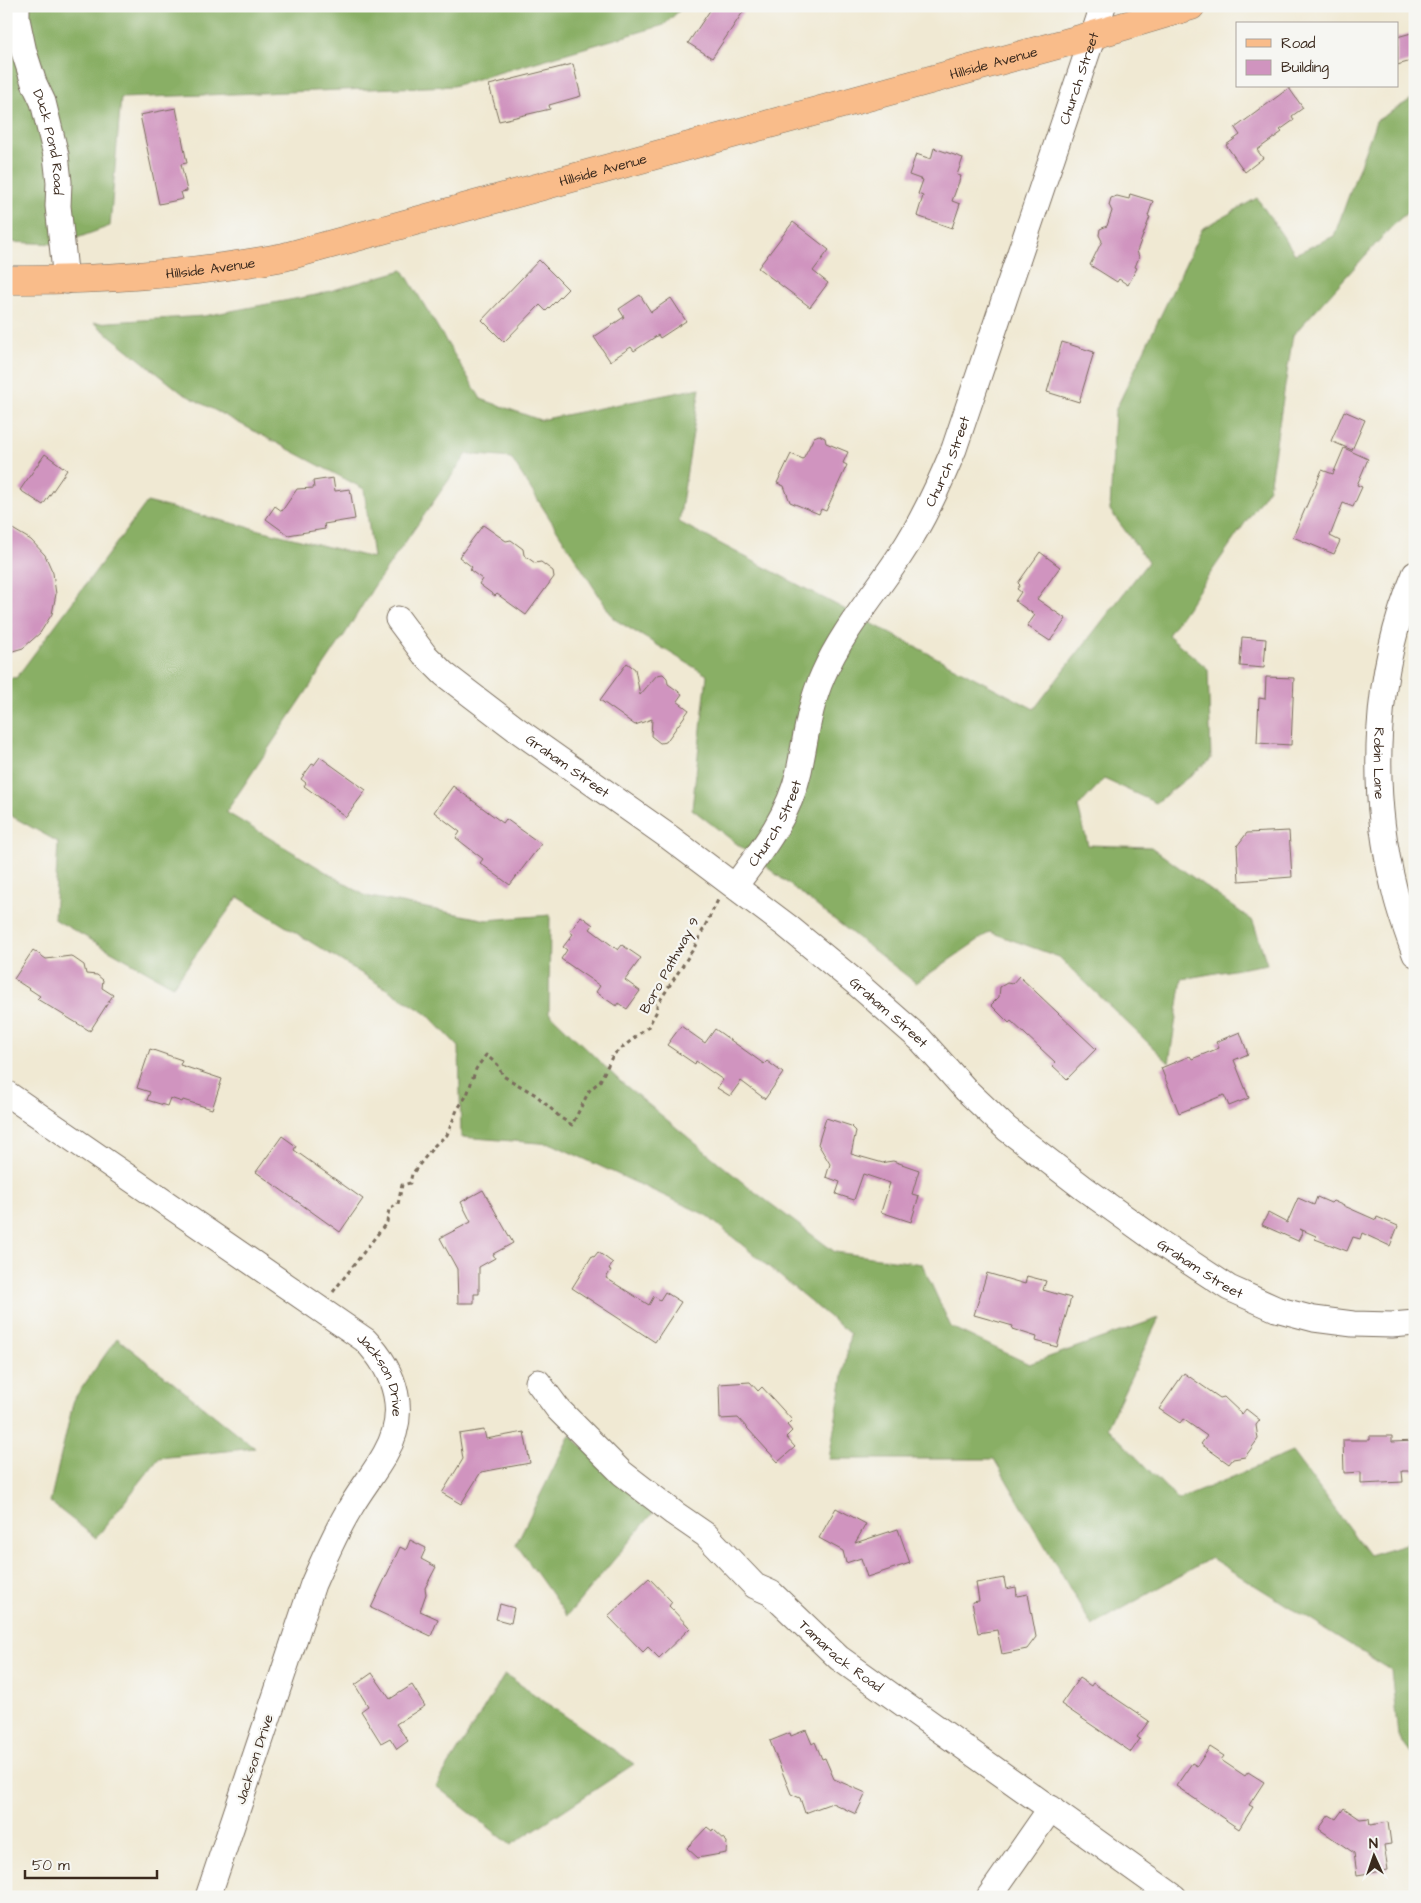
<svg xmlns="http://www.w3.org/2000/svg" width="1421" height="1903" font-family="'Architects Daughter',sans-serif">
	<style>
		.forest { fill: #89af65; stroke: #626c42 }
		.building { fill: #d094bf }
		.lines { fill: none; stroke-linecap: round; stroke-linejoin: round }
		.minor-casing { stroke: #7a6d5d; stroke-width: 27 }
		.major-casing { stroke: #7a6d5d; stroke-width: 29 }
		.path { stroke: #7a6d5d; stroke-width: 3; stroke-dasharray: 4 4; stroke-linecap: butt }
		.minor { stroke: #fff; stroke-width: 25 }
		.major { stroke: #f9bc8a; stroke-width: 28 }
		.labels { text-anchor: middle; stroke-width: 4.5; stroke-linejoin: round; paint-order: stroke }
		.street-label { font-size: 14px; fill: #3b2a1e; stroke: #f6f6f2 }
	</style>
	<rect width="100%" height="100%" fill="#f6f6f2"/>
	<filter id="ink" filterUnits="userSpaceOnUse"><feTurbulence type="fractalNoise" baseFrequency=".02" numOctaves="2"/><feDisplacementMap in="SourceGraphic" scale="10" xChannelSelector="R" yChannelSelector="G"/><feConvolveMatrix kernelMatrix="1 2 1 2 8 2 1 2 1" color-interpolation-filters="sRGB"/></filter>
	<filter id="wash" filterUnits="userSpaceOnUse"><feTurbulence type="fractalNoise" baseFrequency=".0096" numOctaves="4" result="noise"/><feDisplacementMap in="SourceGraphic" scale="20" xChannelSelector="R" yChannelSelector="G"/><feGaussianBlur stdDeviation="1.12" result="paint"/><feColorMatrix in="noise" values="0 0 0 0 0 0 0 0 0 0 0 0 0 0 0 0 0 1.4 0 .05"/><feComposite in="paint" operator="in"/></filter>
	<g filter="url(#wash)">
		<rect width="100%" height="100%" fill="#f0e9d3"/>
		<path class="forest" d="M6 6H684L664 25 453 86 121 98 110 226 61 244 6 242Z
			M1415 97V206L1395 223 1293 335 1269 488 1168 635 1208 669 1211 759 1156 803 1104 779 1078 807 1088 845 1151 847 1253 921 1267 964 1182 979 1169 1063 1059 957 990 932 916 983 692 809 707 675 614 619 511 458 467 454 373 588 345 634 226 812 366 896 487 920 550 915 549 1013 620 1081 747 1186 835 1252 922 1264 951 1327 1029 1364 1159 1318 1107 1427 1178 1500 1292 1452 1369 1555 1415 1541V1758L1398 1736 1391 1670 1211 1558 1092 1626 994 1459H829L850 1334 706 1215 552 1144 461 1137 459 1047 427 1014 238 897 173 986 54 919 58 842 6 813V677L16 678 147 502 373 558 364 489 182 393 94 323 204 316 316 295 403 270 481 399 540 420 700 388 679 522 1034 709 1148 562 1110 510 1115 411 1202 229 1257 198 1295 254 1334 236 1376 121Z
			M117 1338 255 1448 159 1458 96 1538 50 1502 74 1399Z
			M570 1435 653 1513 567 1616 516 1544Z
			M505 1674 634 1764 511 1845 436 1786Z"/>
		<g id="blocks">
			<path class="building" d="M713 6H747L712 58 688 43Z
				M1415 32V60L1397 65V37Z
				M573 64 581 96 549 105 550 109 499 121 489 85Z
				M1289 88 1303 108 1292 116 1294 120 1280 130 1282 132 1257 150 1263 158 1245 172 1226 145 1240 135 1235 128Z
				M176 108 187 163 181 164 187 191 181 192 183 199 159 204 140 115Z
				M934 148 963 158 957 175 961 176 952 201 960 204 952 228 917 216 923 196 918 194 923 180 909 175 916 154 931 159Z
				M1130 194 1153 201 1148 216 1150 217 1137 251 1139 257 1135 267 1137 268 1128 285 1119 279 1117 282 1090 265 1102 241 1099 235 1100 229 1107 226 1112 211 1109 205 1111 198 1117 196 1129 199Z
				M793 222 829 250 813 271 828 283 810 307 758 268Z
				M539 260 568 289 546 311 540 305 504 342 482 320Z
				M640 295 651 312 671 298 686 321 660 338 658 335 634 351 631 347 610 361 594 337 624 317 619 309Z
				M1062 342 1094 352 1079 402 1047 392Z
				M1344 411 1365 420 1352 450 1331 441Z
				M819 435 825 438 826 443 848 452 843 463 847 465 826 511 821 509 819 514 790 502 784 486 777 483 791 454 803 459 814 437Z
				M1344 448 1368 459 1357 485 1362 487 1353 507 1343 503 1330 536 1340 541 1334 554 1293 537 1322 470 1333 474Z
				M45 454 67 470 43 505 20 490Z
				M333 478 335 491 350 489 355 519 324 524 325 529 288 535 266 519 275 506 282 511 297 489 314 488 313 481Z
				M6 525 31 540 45 555 53 573 56 594 52 614 40 633 23 648 6 653Z
				M483 525 506 541 511 540 523 549 524 555 535 563 541 562 553 571 554 577 526 615 497 594 495 596 479 584 482 579 470 570 472 567 459 557Z
				M1040 552 1060 567 1037 599 1066 619 1050 641 1027 626 1035 615 1015 601 1021 592 1017 589 1020 585 1018 583Z
				M1242 637 1266 639 1264 668 1240 666Z
				M627 663 635 669 640 695 657 675 663 674 667 678 668 684 682 694 677 701 689 710 666 742 660 743 651 736 652 719 635 725 600 700Z
				M1266 677 1294 678 1291 745 1257 743 1259 698 1265 699Z
				M320 757 366 790 346 817 304 786 306 783 301 779 312 764 314 765Z
				M453 786 503 823 506 819 541 844 510 885 480 863 483 859 456 838 460 832 434 812Z
				M1289 831 1292 877 1239 881 1237 846 1247 833Z
				M581 916 593 925 590 929 618 950 622 945 641 958 625 980 640 991 627 1009 618 1003 616 1006 596 992 600 986 561 959 567 950 563 947 573 934 570 932Z
				M33 950 46 959 71 956 84 965 86 974 97 975 103 980 102 988 113 995 90 1031 37 999 40 996 14 979Z
				M1019 976 1096 1049 1067 1079 1052 1065 1055 1062 1011 1021 1009 1023 991 1005 999 997 1000 987 1007 983 1012 984Z
				M681 1026 705 1043 715 1029 764 1064 767 1061 783 1073 765 1099 741 1081 730 1096 717 1088 723 1080 696 1061 695 1064 667 1045Z
				M1240 1032 1248 1054 1234 1060 1249 1098 1229 1106 1224 1095 1179 1113 1161 1068 1190 1056 1192 1059 1219 1048 1216 1042Z
				M150 1049 182 1060 180 1065 222 1079 212 1109 183 1100 182 1102 170 1098 167 1106 147 1100 150 1092 137 1088Z
				M826 1118 851 1126 856 1131 851 1154 883 1163 886 1162 893 1161 919 1170 912 1194 919 1196 911 1222 881 1212 890 1183 863 1174 854 1200 836 1194 840 1182 826 1177 830 1164 818 1144Z
				M282 1136 296 1146 294 1150 363 1199 340 1232 256 1172Z
				M483 1190 513 1243 493 1254 495 1258 479 1267V1294H474V1303H458L457 1269 440 1238 471 1222 461 1202Z
				M1317 1197 1331 1203 1333 1201 1376 1220 1377 1217 1398 1226 1390 1246 1362 1233 1360 1239 1353 1237 1347 1251 1315 1239 1316 1236 1300 1229 1303 1231 1298 1241 1262 1225 1268 1213 1287 1223 1298 1198 1314 1205Z
				M598 1252 613 1263 609 1269 611 1270 606 1278 649 1305 654 1296 660 1300 665 1292 681 1302 655 1342 572 1288 592 1256 594 1257Z
				M987 1273 1025 1284 1027 1276 1046 1281 1043 1290 1071 1298 1057 1347 1036 1341 1037 1337 1012 1329 1013 1326 974 1315Z
				M1184 1373 1220 1398 1224 1397 1242 1414 1246 1409 1260 1420 1256 1425 1258 1439 1245 1457 1233 1459 1229 1464 1201 1444 1207 1436 1183 1419 1180 1423 1159 1409Z
				M750 1382 758 1391 762 1387 792 1420 787 1425 792 1431 786 1437 795 1447 778 1462 738 1418 720 1419 719 1384Z
				M484 1430 486 1439 524 1432 530 1463 481 1472 461 1504 442 1493 463 1459 459 1434Z
				M1369 1436H1392V1442L1415 1441V1471H1402L1403 1482 1361 1484V1472L1344 1473 1343 1440H1369Z
				M836 1508 866 1524 855 1543 898 1529 910 1563 867 1577 861 1558 846 1563 843 1551 819 1538Z
				M410 1540 426 1548 421 1559 436 1567 425 1588 426 1594 420 1611 438 1619 431 1636 371 1608 400 1547 406 1550Z
				M649 1578 672 1602 669 1606 690 1628 659 1658 648 1647 643 1652 608 1616Z
				M1004 1578 1006 1589 1016 1587 1017 1596 1028 1594 1036 1637 1027 1649 1002 1654 997 1630 978 1633 972 1602 979 1601 976 1583Z
				M500 1604 514 1608 511 1623 496 1619Z
				M372 1673 390 1699 412 1685 425 1706 396 1724 408 1741 397 1749 390 1738 381 1743 361 1711 368 1706 355 1685Z
				M1079 1678 1091 1686 1093 1683 1149 1721 1137 1737 1140 1739 1131 1752 1061 1704Z
				M806 1730 812 1744 815 1742 822 1759 825 1758 834 1779 866 1793 856 1814 832 1803 805 1813 800 1798 791 1794 770 1741 790 1733 791 1736Z
				M1210 1747 1224 1756 1221 1760 1245 1776 1248 1772 1264 1782 1249 1805 1253 1807 1239 1829 1176 1786 1192 1763 1197 1766Z
				M1344 1808 1360 1819 1369 1818 1370 1825 1388 1822 1391 1844 1384 1845 1388 1870 1357 1875 1354 1853 1319 1829 1329 1815 1336 1819Z
				M707 1827 712 1831 713 1829 727 1842 726 1853 698 1858 687 1848Z"/>
		</g>
	</g>
	<g filter="url(#ink)">
		<use href="#blocks" fill-opacity="0" stroke="#7a6d5d" stroke-width="1"/>
		<g class="lines">
			<g class="minor-casing">
				<g id="minor">
					<path id="s1" d="M17 6V19L24 52 34 83 43 102 56 155 59 182 58 206 66 281"/>
					<path id="s2" d="M1415 574C1374 671 1369 787 1394 888 1399 911 1407 932 1415 954"/>
					<path id="s3" d="M398 619 424 654 444 674 516 729 669 837 787 926 855 982 920 1039 966 1090 1007 1129 1085 1189 1156 1240 1229 1288 1276 1309 1314 1319 1353 1324 1392 1325 1415 1323"/>
					<path id="s4" d="M735 886C762 850 789 816 799 771 806 738 809 706 823 675 842 631 875 594 901 554 923 521 939 485 954 449L1103 6"/>
					<path id="s5" d="M6 1093 365 1340C396 1372 409 1413 385 1454 375 1472 362 1488 352 1505 336 1530 325 1557 313 1584L208 1897"/>
					<path id="s6" d="M538 1382 558 1409 622 1473 674 1513 706 1535 755 1586 771 1593 839 1658 1174 1897"/>
					<path d="M989 1897 1051 1808"/>
				</g>
			</g>
			<g class="major-casing">
				<g id="major">
					<path id="s7" d="M6 280C100 281 192 274 284 257L1094 35 1191 6"/>
				</g>
			</g>
			<path class="path" d="M333 1292 387 1222 389 1209 398 1204 402 1185 410 1183 412 1174 435 1145 447 1135 457 1110 467 1095 476 1069 486 1055 498 1065 503 1076 536 1095 561 1118 572 1125 589 1091 600 1081 613 1055 648 1027 657 1011V1005L694 948 718 900"/>
			<use href="#minor" class="minor"/>
			<use href="#major" class="major"/>
		</g>
	</g>
	<g class="labels">
		<g class="street-label">
			<text dy="5" stroke="none"><textPath href="#s7" startOffset="1015">Hillside Avenue</textPath></text>
			<text dy="5" stroke="none"><textPath href="#s4" startOffset="885">Church Street</textPath></text>
			<text dy="5" stroke="none"><textPath href="#s1" startOffset="141">Duck Pond Road</textPath></text>
			<text dy="5" stroke="none"><textPath href="#s7" startOffset="610">Hillside Avenue</textPath></text>
			<text dy="5" stroke="none"><textPath href="#s7" startOffset="205">Hillside Avenue</textPath></text>
			<text dy="5" stroke="none"><textPath href="#s4" startOffset="480">Church Street</textPath></text>
			<text dy="5" stroke="none"><textPath href="#s2" startOffset="194">Robin Lane</textPath></text>
			<text dy="5" stroke="none"><textPath href="#s3" startOffset="226">Graham Street</textPath></text>
			<text dy="5" stroke="none"><textPath href="#s4" startOffset="75">Church Street</textPath></text>
			<text transform="translate(669 965) rotate(-61)" y="5">Boro Pathway 9</text>
			<text dy="5" stroke="none"><textPath href="#s3" startOffset="631">Graham Street</textPath></text>
			<text dy="5" stroke="none"><textPath href="#s3" startOffset="1036">Graham Street</textPath></text>
			<text dy="5" stroke="none"><textPath href="#s5" startOffset="475">Jackson Drive</textPath></text>
			<text dy="5" stroke="none"><textPath href="#s6" startOffset="411">Tamarack Road</textPath></text>
			<text transform="translate(254 1759) rotate(-72)" y="5">Jackson Drive</text>
		</g>
	</g>
	<rect width="1421" height="1903" fill="none" stroke="#f6f6f2" stroke-width="25"/>
	<rect x="1236" y="22" width="162" height="65" fill="#f6f6f2" stroke="#aba49d"/>
	<rect x="1246" y="39" width="25" height="8" fill="#f9bc8a" stroke="#aba49d"/>
	<text x="1281" y="48" font-size="15" fill="#3b2a1e">Road</text>
	<rect x="1246" y="60" width="25" height="15" fill="#d094bf" stroke="#aba49d"/>
	<text x="1281" y="72" font-size="15" fill="#3b2a1e">Building</text>
	<g transform="translate(1374 1856) rotate(357)" stroke="#f6f6f2" stroke-width="4" paint-order="stroke">
	<path d="M0-4L9 19L0 12L-9 19Z" fill="#3b2a1e"/>
	<text y="-8" font-size="14" font-weight="bold" text-anchor="middle" fill="#3b2a1e">N</text>
	</g>
	<path d="M25 1870v8h132v-8" fill="none" stroke="#3b2a1e" stroke-width="2.5"/>
	<text x="32" y="1870" font-size="15" fill="#3b2a1e" stroke="#f6f6f2" stroke-width="4" paint-order="stroke">50 m</text>
</svg>
